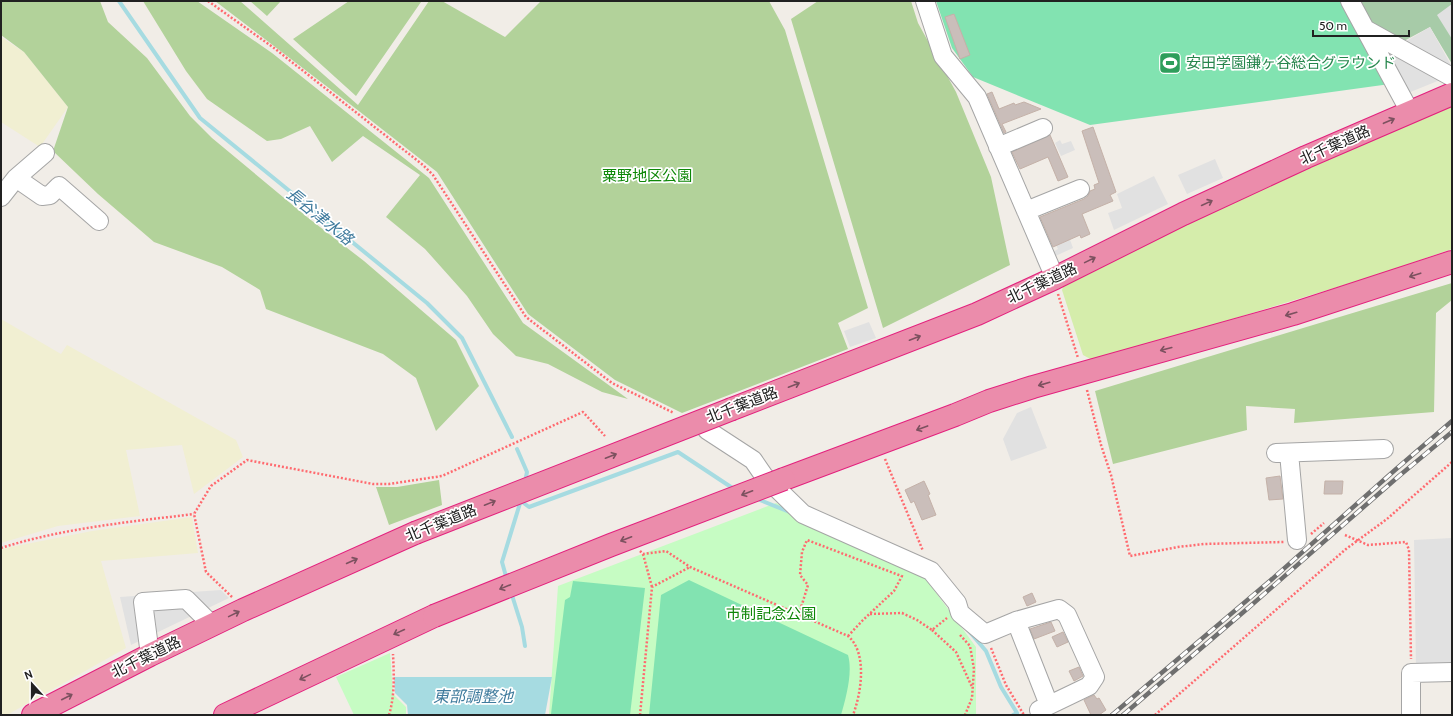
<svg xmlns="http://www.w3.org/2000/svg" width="1453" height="716" font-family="Cabin,'Noto Sans JP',sans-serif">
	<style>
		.farmland { fill: #f1efd2 }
		.grass { fill: #d5edab }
		.forest { fill: #b2d29a }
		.cemetery { fill: #a7cba8 }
		.park { fill: #c6fcc3 }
		.pitch { fill: #82e3b1 }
		.parking { fill: #e1e1e1 }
		.water { fill: #a6dbe1 }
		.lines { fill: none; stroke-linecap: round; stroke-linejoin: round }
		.stream { stroke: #a6dbe1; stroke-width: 4 }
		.building { fill: #cabeba; stroke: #c4b1a8 }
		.minor-casing { stroke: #a5a5a5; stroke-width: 20 }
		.highway-casing { stroke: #e3207d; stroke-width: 24 }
		.path { stroke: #ff6a6f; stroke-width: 2.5; stroke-dasharray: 2 2; stroke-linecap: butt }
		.minor { stroke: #fff; stroke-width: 18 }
		.highway { stroke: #eb8cab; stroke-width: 22 }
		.rail-casing { stroke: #6f6f6f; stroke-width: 4.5 }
		.rail { stroke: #fff; stroke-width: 3; stroke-dasharray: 9; stroke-linecap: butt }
		.highway-bridge-casing { stroke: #e3207d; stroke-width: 24; stroke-linecap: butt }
		.highway-bridge { stroke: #eb8cab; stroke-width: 22 }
		.oneway { stroke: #7c515f }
		.labels { text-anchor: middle; stroke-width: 3.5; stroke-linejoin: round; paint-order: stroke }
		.leisure-label { font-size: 15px; fill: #27864d; stroke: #fff; text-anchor: start }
		.street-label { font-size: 15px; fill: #212121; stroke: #fff }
		.park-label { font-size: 15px; fill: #0d8707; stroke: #fff }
		.water-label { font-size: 16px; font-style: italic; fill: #3f7b9d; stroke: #fff }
	</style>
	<rect width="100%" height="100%" fill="#f1ede7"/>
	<path class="farmland" d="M1 37 24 52 68 107 40 147 1 122Z
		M1 319 61 354 67 345 236 440 243 457 194 494 182 445 126 450 140 516 58 526 1 543Z
		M192 517 198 553 101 561 126 648 7 715H1V549L92 531Z"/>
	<path class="grass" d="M1452 102V249L1374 276 1094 361 1083 355 1062 290 1065 281 1201 212Z"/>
	<path class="forest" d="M1 1H100L108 22 147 58 190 116 212 138 307 217 364 261 456 340 479 386 436 431 416 378 383 354 266 309 260 290 222 267 154 242 98 194 53 151 68 107 24 52 1 35Z
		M143 1H197L272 53 429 178 523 323 628 399 602 392 548 364 516 356 493 334 467 296 425 249 386 217 420 175 363 136 332 162 310 126 281 139 267 141 207 99 186 71Z
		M215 1H240L358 105 429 1H442L505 37 541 1H769L785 30 868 308 838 323 848 349 682 413 615 380 528 314 437 172 355 108Z
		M250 1H281L267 16Z
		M349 1 421 2 356 96 293 39Z
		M818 1H911L918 23 956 92 991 177 1010 265 883 328 791 19Z
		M1452 283V300L1436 313 1434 412 1294 423 1295 409 1246 406 1247 430 1113 464 1095 391Z
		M439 480 442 505 389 525 376 487H397Z"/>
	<path class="cemetery" d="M1355 1H1452V64L1430 27 1402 42 1366 21Z"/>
	<path class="park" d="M776 503 923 575 976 647V715H549L558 586Z
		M390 653 393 694 406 707V715H354L336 677Z"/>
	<path class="pitch" d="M936 1H1343L1390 84 1090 125 973 77 952 48Z
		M689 580 848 655C853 672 846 698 841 715H649L661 595Z
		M573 581 645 588 630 715 551 714 565 600 570 597Z"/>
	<path class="parking" d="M1452 4V39L1437 15Z
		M1430 27 1452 67V71L1403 43Z
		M1379 41 1445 78 1408 93Z
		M1060 140 1062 144 1071 141 1075 150 1061 156 1055 143Z
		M1215 159 1223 178 1187 194 1178 175Z
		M1154 176 1168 204 1114 230 1108 213 1122 208 1117 194Z
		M1065 226 1073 248 1051 258 1049 254 1058 249 1054 241 1046 244 1043 236Z
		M869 322 876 338 850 347 844 331Z
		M1031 407 1047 448 1011 461 1003 439 1017 413Z
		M1452 538V667L1416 668 1414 540Z
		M221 590 229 598 131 645 120 597Z"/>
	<path class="water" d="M394 677H552L545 715H408L407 705 395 693Z"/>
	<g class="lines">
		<path class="stream" d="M119 1 200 118 427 303 462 338 512 437
			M517 449 527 472 525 482
			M755 498 792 513
			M521 501 529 507 678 452 734 489
			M507 580 502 562 521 500
			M511 592 522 627 525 646
			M969 631 986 651 1001 687 1017 713 1013 715"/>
	</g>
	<path class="building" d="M954 14 970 55 960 59 945 17Z
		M992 92 999 109 1014 103 1015 105 1024 102 1041 109 1002 124 1006 132 1004 133 987 94Z
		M1093 127 1116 192 1110 195 1113 201 1082 214 1090 234 1081 238 1080 235 1053 247 1040 217 1084 199 1088 196 1090 191 1095 189 1094 185 1099 183 1082 131Z
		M1050 135 1068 177 1058 181 1048 157 1020 169 1012 152Z
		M1280 476 1283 499 1269 500 1266 478Z
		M924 481 930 494 928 495 936 515 922 520 914 501 911 503 905 490Z
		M1325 481H1343L1342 494H1324Z
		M1032 593 1036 602 1027 606 1023 597Z
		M1051 622 1055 631 1034 639 1030 629Z
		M1063 632 1068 642 1057 647 1052 637Z
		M1079 667 1083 676 1074 681 1069 671Z
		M1094 695 1097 699 1099 698 1106 710 1099 715H1091L1084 700Z"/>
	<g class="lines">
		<g class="minor-casing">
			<path id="minor" d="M925 1 943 56 977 97 1055 278
				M1350 1 1410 112
				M1365 29 1452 77
				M998 147 1043 128
				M16 178 42 196 50 195 59 186 99 221
				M1 197 16 178 45 153
				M1026 211 1080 189
				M707 430 753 460 764 476 803 514 931 571 957 603 960 613 985 634 1016 621 1059 609 1067 615 1095 677 1089 686 1039 710
				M1276 453 1384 449
				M1289 453 1297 540
				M1016 621 1049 705
				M150 655 143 602 186 599 212 625
				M1411 715V673L1452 672"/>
		</g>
		<g class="highway-casing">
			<path id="highway" d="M732 409 977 314 1055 278 1183 214 1306 157 1452 94
				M784 479 955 415 989 401 1033 387 1293 314 1452 262
				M33 715 150 655 243 610 415 533
				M225 715 434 616"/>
		</g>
		<path class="path" d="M208 1 274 48 423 165 433 175 526 317 612 383 674 413
			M1058 294 1078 358
			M1087 390 1101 445 1111 475 1130 556 1178 547 1204 544 1284 542
			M885 459 923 551
			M1311 534 1324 523
			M1345 535 1368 545 1406 542 1409 550 1411 659
			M1 548C64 528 129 522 194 514
			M640 551 643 554 666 551 690 567 848 636C868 653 861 694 853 715
			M643 554 652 587
			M232 597 206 572 194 514 211 486 247 460 373 484H389L442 476 583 412 605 436
			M799 614 808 585 800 575 802 552 807 540 904 577
			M870 614 902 613 917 620 932 630 947 618
			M932 630 956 652 972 687
			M960 635 970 646 974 669 972 698 965 715
			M848 636 863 620 894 591 902 576
			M991 648 1006 685 1024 715
			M389 715C395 695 394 674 393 654
			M640 715 652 587 690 567
			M1155 715 1346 549 1387 519 1452 462"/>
		<use href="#minor" class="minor"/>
		<use href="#highway" class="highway"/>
		<g class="rail-casing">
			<path id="rail" d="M1112 715 1271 580 1395 470 1452 421
				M1123 715 1247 609 1399 476 1452 432"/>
		</g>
		<use href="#rail" class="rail"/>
		<g class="highway-bridge-casing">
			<path id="highway-bridge" d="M415 533 732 409
				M434 616 611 545 784 479"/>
		</g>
		<use href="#highway-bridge" class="highway-bridge"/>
	</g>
	<defs><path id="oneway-shaft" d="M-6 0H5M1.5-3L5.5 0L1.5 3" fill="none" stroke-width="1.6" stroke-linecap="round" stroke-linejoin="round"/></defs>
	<g class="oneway">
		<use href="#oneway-shaft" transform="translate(1389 121) rotate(-23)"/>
		<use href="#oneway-shaft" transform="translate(1207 203) rotate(-25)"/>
		<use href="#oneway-shaft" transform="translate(1090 260) rotate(-26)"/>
		<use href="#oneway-shaft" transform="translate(1415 275) rotate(162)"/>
		<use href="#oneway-shaft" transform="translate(1291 314) rotate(164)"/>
		<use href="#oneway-shaft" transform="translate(915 338) rotate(-21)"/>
		<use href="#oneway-shaft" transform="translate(1166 349) rotate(165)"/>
		<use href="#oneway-shaft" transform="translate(1044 384) rotate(164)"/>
		<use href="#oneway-shaft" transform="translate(794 385) rotate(-21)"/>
		<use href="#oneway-shaft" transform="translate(922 428) rotate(160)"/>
		<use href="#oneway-shaft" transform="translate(611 456) rotate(-21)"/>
		<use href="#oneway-shaft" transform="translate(747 493) rotate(159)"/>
		<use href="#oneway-shaft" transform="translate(490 503) rotate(-22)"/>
		<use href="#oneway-shaft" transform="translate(626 539) rotate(159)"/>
		<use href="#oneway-shaft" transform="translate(352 561) rotate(-24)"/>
		<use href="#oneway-shaft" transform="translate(505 587) rotate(158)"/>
		<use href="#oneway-shaft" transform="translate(234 614) rotate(-26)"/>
		<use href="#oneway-shaft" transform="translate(399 632) rotate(155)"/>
		<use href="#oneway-shaft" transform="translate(305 677) rotate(154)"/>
		<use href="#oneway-shaft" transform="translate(67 697) rotate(-27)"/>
	</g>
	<defs>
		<g id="stadium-square" transform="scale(1.15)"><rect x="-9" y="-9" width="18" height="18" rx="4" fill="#2e9e5b" stroke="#fff"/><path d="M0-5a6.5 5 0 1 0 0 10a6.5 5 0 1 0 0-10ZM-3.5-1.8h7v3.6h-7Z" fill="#fff"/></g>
	</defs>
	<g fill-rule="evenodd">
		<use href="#stadium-square" x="1170" y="63"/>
	</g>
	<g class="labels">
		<g class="leisure-label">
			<text x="1186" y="68">安田学園鎌ヶ谷総合グラウンド</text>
		</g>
		<g class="street-label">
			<text transform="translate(1335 145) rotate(-24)" y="5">北千葉道路</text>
			<text transform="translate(1042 283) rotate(-25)" y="5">北千葉道路</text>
			<text transform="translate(742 405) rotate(-21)" y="5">北千葉道路</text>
			<text transform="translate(441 523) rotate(-22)" y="5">北千葉道路</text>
			<text transform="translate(146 657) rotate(-26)" y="5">北千葉道路</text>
		</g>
		<g class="park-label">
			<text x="647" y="181">粟野地区公園</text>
			<text x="771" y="619">市制記念公園</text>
		</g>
		<g class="water-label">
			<text transform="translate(320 216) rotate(39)" y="6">長谷津水路</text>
			<text x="473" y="702">東部調整池</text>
		</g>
	</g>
	<rect width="1453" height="716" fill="none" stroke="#212121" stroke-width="4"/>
	<g transform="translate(32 684) rotate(339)" stroke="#ffffff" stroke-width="3" paint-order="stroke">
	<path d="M0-3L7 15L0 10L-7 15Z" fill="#212121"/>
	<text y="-6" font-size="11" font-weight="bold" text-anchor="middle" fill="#212121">N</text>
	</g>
	<path d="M1313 30v6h96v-6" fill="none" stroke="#212121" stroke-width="2"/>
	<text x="1319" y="30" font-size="12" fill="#212121" stroke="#ffffff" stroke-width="3" paint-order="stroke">50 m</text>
</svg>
